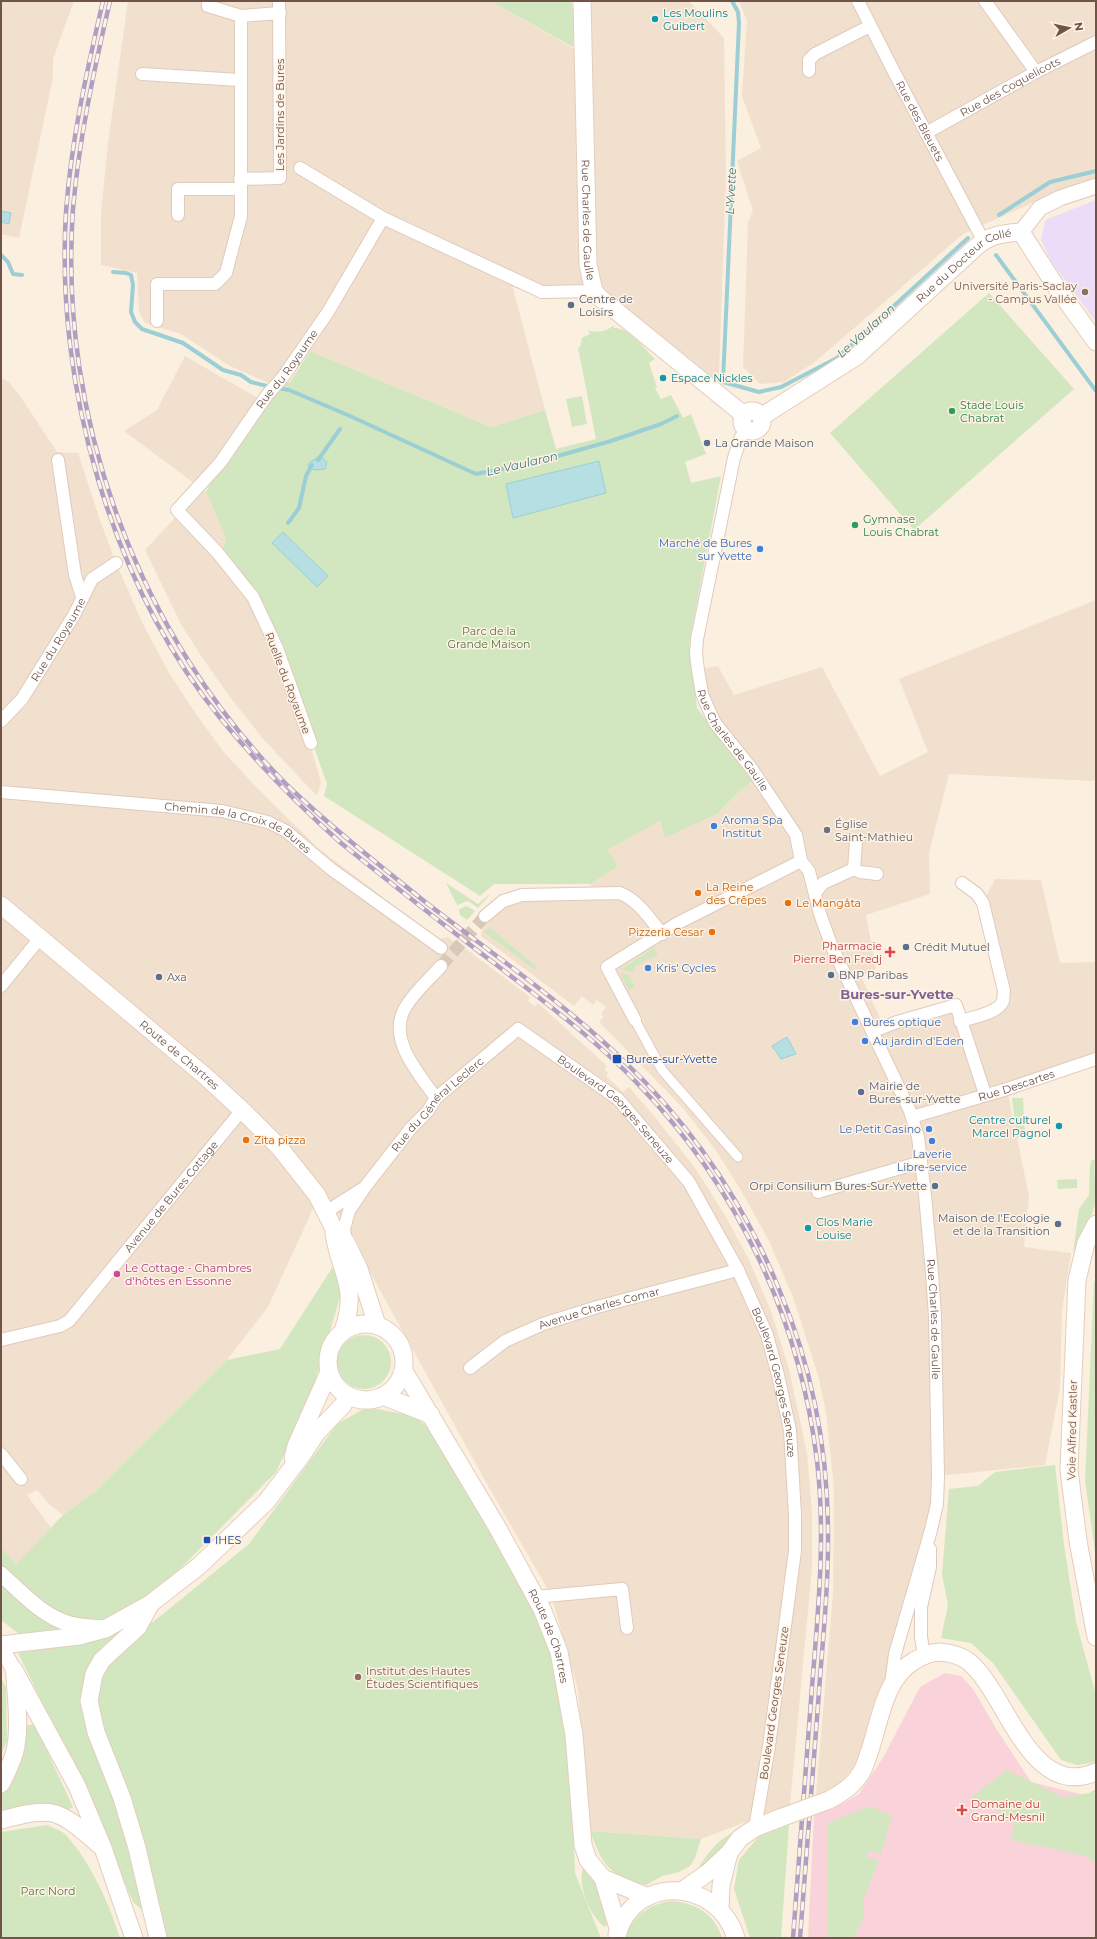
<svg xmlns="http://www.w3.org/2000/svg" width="1097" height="1939" font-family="Montserrat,sans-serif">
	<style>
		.residential { fill: #f2e0ce }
		.education { fill: #ecdcf7 }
		.medical { fill: #f9d3d9 }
		.green { fill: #d2e7bf }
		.water { fill: #b5dfe3; stroke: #9bcfd5 }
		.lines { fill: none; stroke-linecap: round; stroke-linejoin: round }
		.stream { stroke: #9bcfd5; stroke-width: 4 }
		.minor-tunnel { stroke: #d8c8b9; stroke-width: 12; stroke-dasharray: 12 6; stroke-linecap: butt }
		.pedestrian-casing { stroke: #dfcabc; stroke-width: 11 }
		.minor-casing { stroke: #dfcabc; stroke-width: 14 }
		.tertiary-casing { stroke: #dfcabc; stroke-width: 17 }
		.secondary-casing { stroke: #e5cdbc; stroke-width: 19 }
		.pedestrian { stroke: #fff; stroke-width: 9 }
		.minor { stroke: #fff; stroke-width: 12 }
		.tertiary { stroke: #fff; stroke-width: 15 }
		.secondary { stroke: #fff; stroke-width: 17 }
		.rail-casing { stroke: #b09fc3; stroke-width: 4.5 }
		.rail { stroke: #fff3e5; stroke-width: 3; stroke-dasharray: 9; stroke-linecap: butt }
		.secondary-bridge-casing { stroke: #e5cdbc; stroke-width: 19; stroke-linecap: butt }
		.secondary-bridge { stroke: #fff; stroke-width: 17 }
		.culture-dot { fill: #0f9aa8; stroke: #fff3e5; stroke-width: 1.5 }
		.education-dot { fill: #8d6e63; stroke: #fff3e5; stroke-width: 1.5 }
		.service-dot { fill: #5c6f8a; stroke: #fff3e5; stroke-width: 1.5 }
		.leisure-dot { fill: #2e9e5b; stroke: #fff3e5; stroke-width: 1.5 }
		.shop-dot { fill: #3f7fe0; stroke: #fff3e5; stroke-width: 1.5 }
		.worship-dot { fill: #6b7280; stroke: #fff3e5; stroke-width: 1.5 }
		.food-dot { fill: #e8710a; stroke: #fff3e5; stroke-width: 1.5 }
		.health-dot { fill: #e0444e; stroke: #fff3e5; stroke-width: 1.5 }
		.transit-dot { fill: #1a4fb4; stroke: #fff3e5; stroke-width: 1.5 }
		.hotel-dot { fill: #d1479c; stroke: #fff3e5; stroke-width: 1.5 }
		.labels { text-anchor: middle; stroke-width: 3; stroke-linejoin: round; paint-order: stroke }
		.culture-label { font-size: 11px; fill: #0d838f; stroke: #fff3e5; text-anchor: start }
		.street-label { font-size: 11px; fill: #705448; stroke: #fff3e5 }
		.education-label { font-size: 11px; fill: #785e54; stroke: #fff3e5; text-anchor: end }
		.service-label { font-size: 11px; fill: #4e5e75; stroke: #fff3e5; text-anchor: start }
		.leisure-label { font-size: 11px; fill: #27864d; stroke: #fff3e5; text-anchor: start }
		.shop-label { font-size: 11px; fill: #366cbe; stroke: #fff3e5; text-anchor: start }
		.park-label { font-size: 11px; fill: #547641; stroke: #fff3e5 }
		.worship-label { font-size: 11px; fill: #5b616d; stroke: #fff3e5; text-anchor: start }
		.food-label { font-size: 11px; fill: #c56008; stroke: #fff3e5; text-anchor: start }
		.health-label { font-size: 11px; fill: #be3a42; stroke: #fff3e5; text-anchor: end }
		.transit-label { font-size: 11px; fill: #164399; stroke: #fff3e5; text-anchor: start }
		.hotel-label { font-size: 11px; fill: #b23c85; stroke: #fff3e5; text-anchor: start }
		.water-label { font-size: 12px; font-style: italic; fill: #3f777d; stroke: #fff3e5 }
		.quarter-label { font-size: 13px; font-weight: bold; fill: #816394; stroke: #fff3e5 }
	</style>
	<rect width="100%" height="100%" fill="#fbefdf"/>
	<path class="residential" d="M1 1H74L53 59V78L19 238 1 234Z
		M128 1H490L589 57V1H689L724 38 726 176 719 376 713 380 611 298 542 292 510 277 545 410 491 427 303 348 275 386 230 366 181 334 145 323 139 311 137 273 101 265V213L108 143Z
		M739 1H1096V179L1059 191 963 234 815 362 784 382 760 384 743 367 748 222 753 211 737 161 761 148 742 96 747 21Z
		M185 356 263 401 199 487 124 431 157 410Z
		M1 378 9 382 22 399 57 452 78 453 100 520 116 563 142 622 169 673 196 714 223 751 254 785 319 849 371 888 437 940 447 937 470 952 530 997 528 1001 535 1007 538 1003 607 1066 604 1069 608 1073 606 1076 623 1092 629 1087 655 1117 695 1168 726 1217 749 1260 771 1311 789 1369 807 1453 812 1512V1567L790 1805 701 1839 590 1831 578 1690 551 1595 487 1484 323 1187 268 1307 227 1360 96 1491 63 1515 49 1504 37 1490 27 1495 51 1528 16 1564 1 1552Z
		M201 490 206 492 226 538 222 551 250 600 275 652 312 750 321 783 317 796 264 740 230 697 203 659 181 624 145 550Z
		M1096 600V775L1094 781 949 774 929 853 930 894 866 915 876 969 861 976 883 1025 956 1005 960 1020 1003 1001 983 903 995 879 1041 880 1060 963 1096 962V1059L1007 1089 1029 1196 1024 1247 1071 1253 1062 1311 1060 1388 1045 1465 938 1476 878 1725 852 1769 835 1788 816 1795 833 1593 834 1489 826 1412 818 1375 793 1297 769 1241 742 1192 717 1152 683 1108 599 1022 604 1016 601 1014 606 1007 597 1000 593 1005 582 996 574 1006 481 936 485 916 503 901 590 894 591 884 618 866 606 850 660 821 665 838 717 814 741 790 752 781V769L715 723 698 670 718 666 734 695 822 667 880 776 928 752 899 679Z"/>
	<path class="education" d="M1096 200V322L1051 261 1041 240 1045 220Z"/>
	<path class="medical" d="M945 1673 961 1676 973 1689 997 1730 1031 1782 1096 1798V1938H808L814 1815 842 1804 859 1794 884 1756 920 1687Z"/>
	<path class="green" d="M490 1H571L575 21 573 47Z
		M989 293 1074 389 914 530 830 433Z
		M613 326 614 328C629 327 645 349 655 359L649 363 657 387 655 388 661 399 671 395 683 418 691 414 706 454 685 462 691 483 721 476 689 644 697 708 752 781 741 790 717 814 665 838 660 821 607 850 618 866 591 884H494L480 896 324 796 327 784 272 628 222 551 226 538 206 492 213 476 280 383 290 382 310 351 491 427 545 410 556 449 596 439 578 348 580 347 582 338 590 334 588 330C597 333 605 332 613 326Z
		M582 396 587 424 572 427 566 399Z
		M446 883 478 904 491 893 478 908 468 901 457 905Z
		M467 906 475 911 467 920 460 915 459 909Z
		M489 927 537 967 535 970 484 932Z
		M654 948 658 955 635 966 634 970 631 972 621 969Z
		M620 973 629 975 635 987 629 991Z
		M1012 1098H1023L1025 1133 1017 1138Z
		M1092 1159 1095 1161C1093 1174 1097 1186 1096 1198 1094 1216 1080 1236 1073 1253L1079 1209 1089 1195 1090 1165Z
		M1077 1179V1188L1058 1189 1057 1180Z
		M332 1268 344 1284 308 1405 276 1472 183 1566 116 1623 19 1634 1 1620V1548L16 1564 63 1515 96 1491 227 1360 280 1349Z
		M1094 1281 1096 1283V1559L1085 1481Z
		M337 1362a27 27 0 1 1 54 0a27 27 0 1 1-54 0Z
		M367 1407 414 1416 436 1434 528 1595 554 1656 569 1740 575 1873 601 1938H167L166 1931 133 1902 87 1794 18 1653 153 1622 249 1544 337 1424Z
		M1055 1465 1064 1544 1076 1622 1096 1695V1762L1077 1765 1061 1760 993 1663 971 1643 941 1638 948 1605 942 1574 949 1489 978 1486 995 1472Z
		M1 1678 6 1687 7 1741 1 1755Z
		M25 1725H35L73 1807 66 1811 43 1804 1 1810V1795L9 1783Z
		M1007 1770 1063 1797 1089 1793 1096 1789V1864L1087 1856 1011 1840 1015 1819 970 1798Z
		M870 1806 892 1816 881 1854 868 1851 867 1858 879 1860 864 1898V1918L853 1938H828V1823Z
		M47 1825C53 1828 62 1831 66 1835 91 1863 109 1903 120 1938H1V1832Z
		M789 1825 781 1938H750L734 1889 739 1860 759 1836Z
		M738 1829H742L697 1873V1870C711 1848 716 1842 738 1829Z
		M590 1831 701 1839 695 1858 690 1866 679 1872 662 1876 646 1885C608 1876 603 1865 590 1831Z
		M583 1869 600 1888 608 1921 605 1927C591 1918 577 1885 583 1869Z
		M672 1901C696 1903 715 1914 722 1938H624C634 1916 648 1904 672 1901Z"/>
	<path class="water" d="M1 211 11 213 9 224 1 222Z
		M318 457H321L327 462 325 469 315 470 309 468 308 464Z
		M599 461 606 493 513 518 506 484Z
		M283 532 328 576 317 587 272 543Z
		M787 1037 796 1054 781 1059 772 1046Z"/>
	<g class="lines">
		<path class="stream" d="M732 1 738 12 739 23 723 382 759 392 781 387 837 358 968 238
			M999 215 1050 182 1096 171
			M1 255 8 262 13 274 22 275
			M996 255 1096 391
			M113 272 126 273 131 275 133 285 131 312 135 322 142 329 183 343 223 370 241 375 251 382 267 386
			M282 389 289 390 350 416 476 474 533 463 611 441 661 424 677 416
			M318 460 340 429
			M288 523 299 508 306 476 312 465"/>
		<path class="minor-tunnel" d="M441 966 485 916"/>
		<g class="pedestrian-casing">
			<path id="pedestrian" d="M635 1020 662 1070 738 1157"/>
		</g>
		<g class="minor-casing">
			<g id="minor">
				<path id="s1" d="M858 1 893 70 983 240"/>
				<path d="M985 1 1036 72"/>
				<path d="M241 16 280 13"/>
				<path d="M809 71V60L815 54 870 26"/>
				<path d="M142 74 240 80"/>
				<path id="s2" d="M926 133 1036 72 1096 42"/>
				<path d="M300 168 383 218 542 292 594 291"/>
				<path d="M240 179 280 178 279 1"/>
				<path d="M178 215V189H240"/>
				<path d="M157 321V284H215L226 273 241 216V16L208 6V1"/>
				<path id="s3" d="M747 429 741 437 734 458 697 639 696 654 698 670 702 694 708 708 715 723 752 769 796 835 801 861 809 871 820 914 832 947 910 1111 918 1137 925 1195 932 1273 935 1317 938 1476 937 1504 931 1530 895 1654 891 1684"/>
				<path d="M58 460 75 575 82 597"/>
				<path id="s4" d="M1 721 22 699 74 615 92 579 116 563"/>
				<path id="s5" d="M311 743 277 648 253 597 217 552 177 510 220 463 267 395 283 377 328 312 383 218"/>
				<path id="s6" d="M1 792 222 811 268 822 286 831 331 869 441 948"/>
				<path d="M854 869 856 842"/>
				<path d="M854 869 860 872 877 874"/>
				<path d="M815 893 823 883 854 869"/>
				<path d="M485 916 503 901 522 895 620 893C639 901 650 919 662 934"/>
				<path d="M1 986 40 938"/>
				<path d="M635 1020 607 967 678 923 801 861"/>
				<path d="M960 1021C971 1018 999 1013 1003 1001 1004 998 1003 994 1004 991L983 903 977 894 962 883"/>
				<path d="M874 1031 897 1022 956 1005 985 1094"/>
				<path d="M436 1098C419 1074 387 1039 405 1008 414 992 430 979 441 966"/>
				<path id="s7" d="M912 1117 1007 1089 1096 1059"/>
				<path d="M818 1192 921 1162"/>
				<path d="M326 1212 362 1189"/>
				<path id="s8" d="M346 1242 344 1229 349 1211 365 1187 411 1128 428 1111 436 1098 518 1029 618 1099 689 1182 738 1270 767 1335 778 1375 790 1430 795 1515V1551L769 1746 755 1828"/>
				<path id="s9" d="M1 1340 60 1326 69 1321 242 1110"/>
				<path id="s10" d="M470 1368 505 1341 543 1324 597 1307 738 1270"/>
				<path d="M1 1454 21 1479"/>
				<path d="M535 1597 622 1589 627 1628"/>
				<path d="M924 1655 921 1637V1607L930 1567V1549"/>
			</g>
		</g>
		<g class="tertiary-casing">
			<path id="tertiary" d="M1021 232 1040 208 1060 198 1096 186
				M1 1574C22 1593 42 1616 70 1624 81 1627 93 1627 104 1628
				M1 1647 14 1670"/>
		</g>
		<g class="secondary-casing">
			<g id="secondary">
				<path id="s11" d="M582 1 588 265 594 291 599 297 744 415"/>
				<circle cx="752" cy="421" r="10"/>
				<path id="s12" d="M761 417 857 356 976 247C989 235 1004 233 1021 232L1055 285 1096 342"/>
				<path id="s13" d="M1 905 205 1076 242 1110 279 1147 317 1195 333 1227 346 1242 359 1269 377 1325"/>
				<path d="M1096 1224 1086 1243 1077 1280 1069 1470 1078 1541 1096 1637"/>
				<path d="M334 1233C340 1275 359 1285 343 1331"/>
				<circle cx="366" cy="1362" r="38"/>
				<path id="s14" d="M404 1371 496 1525 542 1609 559 1652 574 1735 583 1845 588 1860 603 1878 618 1928"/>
				<path d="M383 1396 431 1415"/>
				<path d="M293 1458 296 1446 329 1372"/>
				<path d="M150 1605 138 1627 102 1660 94 1674 89 1701 96 1732 122 1798 137 1848 158 1938"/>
				<path d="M1 1645 79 1636 105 1629 150 1604 199 1566 266 1502 302 1455 317 1432 343 1405 348 1395"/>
				<path d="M14 1670 77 1786 103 1848 134 1938"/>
				<path d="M1 1784C7 1772 14 1759 16 1746 20 1723 16 1699 15 1676"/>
				<path d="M829 1800C842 1793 853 1786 861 1773 865 1767 867 1758 870 1750 880 1720 885 1678 914 1661 922 1656 930 1652 940 1652 950 1653 960 1655 968 1661 1007 1692 1029 1801 1096 1772"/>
				<path d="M1 1820C17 1816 40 1809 56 1814 73 1820 88 1836 102 1847"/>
				<path d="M603 1878 648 1897"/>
				<path d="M682 1891 710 1871 729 1853 740 1838 755 1828 780 1818"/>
				<path d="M720 1909 721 1885 729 1853"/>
				<path d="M617 1935C634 1873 718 1878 736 1938"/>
			</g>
		</g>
		<use href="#pedestrian" class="pedestrian"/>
		<use href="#minor" class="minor"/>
		<use href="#tertiary" class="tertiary"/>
		<use href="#secondary" class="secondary"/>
		<g class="rail-casing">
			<path id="rail" d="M103 1C87 70 71 141 66 212 55 385 111 584 221 719 258 764 298 805 341 843 392 884 442 924 494 963 543 1001 594 1038 637 1083 737 1186 800 1319 817 1461 826 1536 818 1612 812 1687 806 1771 799 1854 793 1938
				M110 1C94 70 79 139 73 209 58 419 139 637 288 786 331 827 378 864 424 901 491 953 563 1002 624 1061 691 1125 744 1203 779 1289 811 1364 827 1446 828 1527 829 1587 822 1646 818 1705 812 1783 806 1860 800 1938"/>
		</g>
		<use href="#rail" class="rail"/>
		<g class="secondary-bridge-casing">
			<path id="secondary-bridge" d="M780 1818 829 1800"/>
		</g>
		<use href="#secondary-bridge" class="secondary-bridge"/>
	</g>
	<g class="culture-dot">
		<circle cx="655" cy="19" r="4"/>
		<circle cx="663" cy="378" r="4"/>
		<circle cx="1059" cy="1126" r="4"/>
		<circle cx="808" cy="1228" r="4"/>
	</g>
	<g class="education-dot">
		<circle cx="1085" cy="292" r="4"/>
		<circle cx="358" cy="1677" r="4"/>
	</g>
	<g class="service-dot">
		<circle cx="571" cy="305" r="4"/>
		<circle cx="707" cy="443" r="4"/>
		<circle cx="906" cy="947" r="4"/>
		<circle cx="831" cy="975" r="4"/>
		<circle cx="159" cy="977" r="4"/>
		<circle cx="861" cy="1092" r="4"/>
		<circle cx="935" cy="1186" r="4"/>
		<circle cx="1058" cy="1224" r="4"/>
	</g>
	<g class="leisure-dot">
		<circle cx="952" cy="411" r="4"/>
		<circle cx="855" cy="525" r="4"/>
	</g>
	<g class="shop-dot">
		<circle cx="760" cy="549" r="4"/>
		<circle cx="714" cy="826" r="4"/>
		<circle cx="648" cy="968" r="4"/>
		<circle cx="855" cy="1022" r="4"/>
		<circle cx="865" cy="1041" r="4"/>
		<circle cx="929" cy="1129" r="4"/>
		<circle cx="932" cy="1141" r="4"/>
	</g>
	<circle class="worship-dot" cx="827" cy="830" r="4"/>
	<g class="food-dot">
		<circle cx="698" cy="893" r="4"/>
		<circle cx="788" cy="903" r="4"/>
		<circle cx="712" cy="932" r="4"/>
		<circle cx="246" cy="1140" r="4"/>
	</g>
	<g class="health-dot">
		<path d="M888 946h4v4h4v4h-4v4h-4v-4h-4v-4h4z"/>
		<path d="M960 1804h4v4h4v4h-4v4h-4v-4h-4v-4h4z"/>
	</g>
	<g class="transit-dot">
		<rect x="612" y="1054" width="10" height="10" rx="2"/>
		<rect x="203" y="1536" width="8" height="8" rx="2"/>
	</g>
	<circle class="hotel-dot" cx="117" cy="1274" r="4"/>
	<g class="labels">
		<g class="culture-label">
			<text x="663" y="17">Les Moulins<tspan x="663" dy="13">Guibert</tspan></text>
			<text x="671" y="382">Espace Nickles</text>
			<text x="1051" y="1124" text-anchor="end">Centre culturel<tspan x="1051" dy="13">Marcel Pagnol</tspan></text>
			<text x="816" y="1226">Clos Marie<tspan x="816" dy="13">Louise</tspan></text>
		</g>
		<g class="street-label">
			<text dy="4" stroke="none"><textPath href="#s2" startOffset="96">Rue des Coquelicots</textPath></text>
			<text transform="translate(280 115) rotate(-90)" y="4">Les Jardins de Bures</text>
			<text dy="4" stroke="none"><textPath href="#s1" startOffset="135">Rue des Bleuets</textPath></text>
			<text dy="4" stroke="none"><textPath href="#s11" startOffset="219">Rue Charles de Gaulle</textPath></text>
			<text dy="4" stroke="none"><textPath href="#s12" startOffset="255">Rue du Docteur Collé</textPath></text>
			<text dy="4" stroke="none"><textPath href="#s5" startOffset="452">Rue du Royaume</textPath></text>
			<text dy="4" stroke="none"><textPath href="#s4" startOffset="100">Rue du Royaume</textPath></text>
			<text transform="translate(288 683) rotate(69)" y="4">Ruelle du Royaume</text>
			<text dy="4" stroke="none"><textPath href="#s3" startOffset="328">Rue Charles de Gaulle</textPath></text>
			<text dy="4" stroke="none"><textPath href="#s6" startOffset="242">Chemin de la Croix de Bures</textPath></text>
			<text dy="4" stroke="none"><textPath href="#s13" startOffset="233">Route de Chartres</textPath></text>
			<text dy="4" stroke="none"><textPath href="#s7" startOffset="109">Rue Descartes</textPath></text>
			<text dy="4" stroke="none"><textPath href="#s8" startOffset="171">Rue du Général Leclerc</textPath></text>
			<text dy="4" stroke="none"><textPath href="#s8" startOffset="409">Boulevard Georges Seneuze</textPath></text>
			<text dy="4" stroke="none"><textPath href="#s9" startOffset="232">Avenue de Bures Cottage</textPath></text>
			<text dy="4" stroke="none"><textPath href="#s10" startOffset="144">Avenue Charles Comar</textPath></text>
			<text dy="4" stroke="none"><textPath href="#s3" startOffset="953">Rue Charles de Gaulle</textPath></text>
			<text dy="4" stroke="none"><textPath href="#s8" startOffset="733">Boulevard Georges Seneuze</textPath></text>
			<text transform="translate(1072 1430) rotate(-89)" y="4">Voie Alfred Kastler</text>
			<text dy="4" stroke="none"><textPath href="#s14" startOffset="303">Route de Chartres</textPath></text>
			<text transform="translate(774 1703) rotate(-82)" y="4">Boulevard Georges Seneuze</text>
		</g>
		<g class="education-label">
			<text x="1077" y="290">Université Paris-Saclay<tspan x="1077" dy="13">- Campus Vallée</tspan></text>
			<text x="366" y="1675" text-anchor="start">Institut des Hautes<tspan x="366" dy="13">Études Scientifiques</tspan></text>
		</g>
		<g class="service-label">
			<text x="579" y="303">Centre de<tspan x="579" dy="13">Loisirs</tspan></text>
			<text x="715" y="447">La Grande Maison</text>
			<text x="914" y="951">Crédit Mutuel</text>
			<text x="839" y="979">BNP Paribas</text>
			<text x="167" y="981">Axa</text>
			<text x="869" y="1090">Mairie de<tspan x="869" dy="13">Bures-sur-Yvette</tspan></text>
			<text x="927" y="1190" text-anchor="end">Orpi Consilium Bures-Sur-Yvette</text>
			<text x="1050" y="1222" text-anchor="end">Maison de l'Ecologie<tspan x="1050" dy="13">et de la Transition</tspan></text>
		</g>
		<g class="leisure-label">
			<text x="960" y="409">Stade Louis<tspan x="960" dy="13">Chabrat</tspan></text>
			<text x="863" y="523">Gymnase<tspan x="863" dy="13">Louis Chabrat</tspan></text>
		</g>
		<g class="shop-label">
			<text x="752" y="547" text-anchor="end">Marché de Bures<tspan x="752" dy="13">sur Yvette</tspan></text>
			<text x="722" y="824">Aroma Spa<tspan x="722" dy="13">Institut</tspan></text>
			<text x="656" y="972">Kris' Cycles</text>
			<text x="863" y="1026">Bures optique</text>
			<text x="873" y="1045">Au jardin d'Eden</text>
			<text x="921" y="1133" text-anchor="end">Le Petit Casino</text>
			<text x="932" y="1158" text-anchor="middle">Laverie<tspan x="932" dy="13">Libre-service</tspan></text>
		</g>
		<g class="park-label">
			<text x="489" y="635">Parc de la<tspan x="489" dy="13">Grande Maison</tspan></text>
			<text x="48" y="1895">Parc Nord</text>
		</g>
		<g class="worship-label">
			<text x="835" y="828">Église<tspan x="835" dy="13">Saint-Mathieu</tspan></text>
		</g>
		<g class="food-label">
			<text x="706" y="891">La Reine<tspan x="706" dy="13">des Crêpes</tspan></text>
			<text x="796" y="907">Le Mangåta</text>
			<text x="704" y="936" text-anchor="end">Pizzeria Cesar</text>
			<text x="254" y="1144">Zita pizza</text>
		</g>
		<g class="health-label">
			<text x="882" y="950">Pharmacie<tspan x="882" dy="13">Pierre Ben Fredj</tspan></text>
			<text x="971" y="1808" text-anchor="start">Domaine du<tspan x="971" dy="13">Grand-Mesnil</tspan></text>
		</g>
		<g class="transit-label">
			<text x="626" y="1063">Bures-sur-Yvette</text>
			<text x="215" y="1544">IHES</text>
		</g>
		<g class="hotel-label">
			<text x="125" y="1272">Le Cottage - Chambres<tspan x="125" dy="13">d'hôtes en Essonne</tspan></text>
		</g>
		<g class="water-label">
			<text transform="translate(731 191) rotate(-87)" y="4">L'Yvette</text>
			<text transform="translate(866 331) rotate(-42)" y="4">Le Vaularon</text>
			<text transform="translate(522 464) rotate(-13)" y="4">Le Vaularon</text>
		</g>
		<g class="quarter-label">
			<text x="897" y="999">Bures-sur-Yvette</text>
		</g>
	</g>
	<rect width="1097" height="1939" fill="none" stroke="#705448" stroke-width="4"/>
	<g transform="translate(1069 28) rotate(81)" stroke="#fff3e5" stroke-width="3" paint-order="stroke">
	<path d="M0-3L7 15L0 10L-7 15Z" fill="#705448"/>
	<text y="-6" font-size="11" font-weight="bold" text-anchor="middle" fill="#705448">N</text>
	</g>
</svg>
